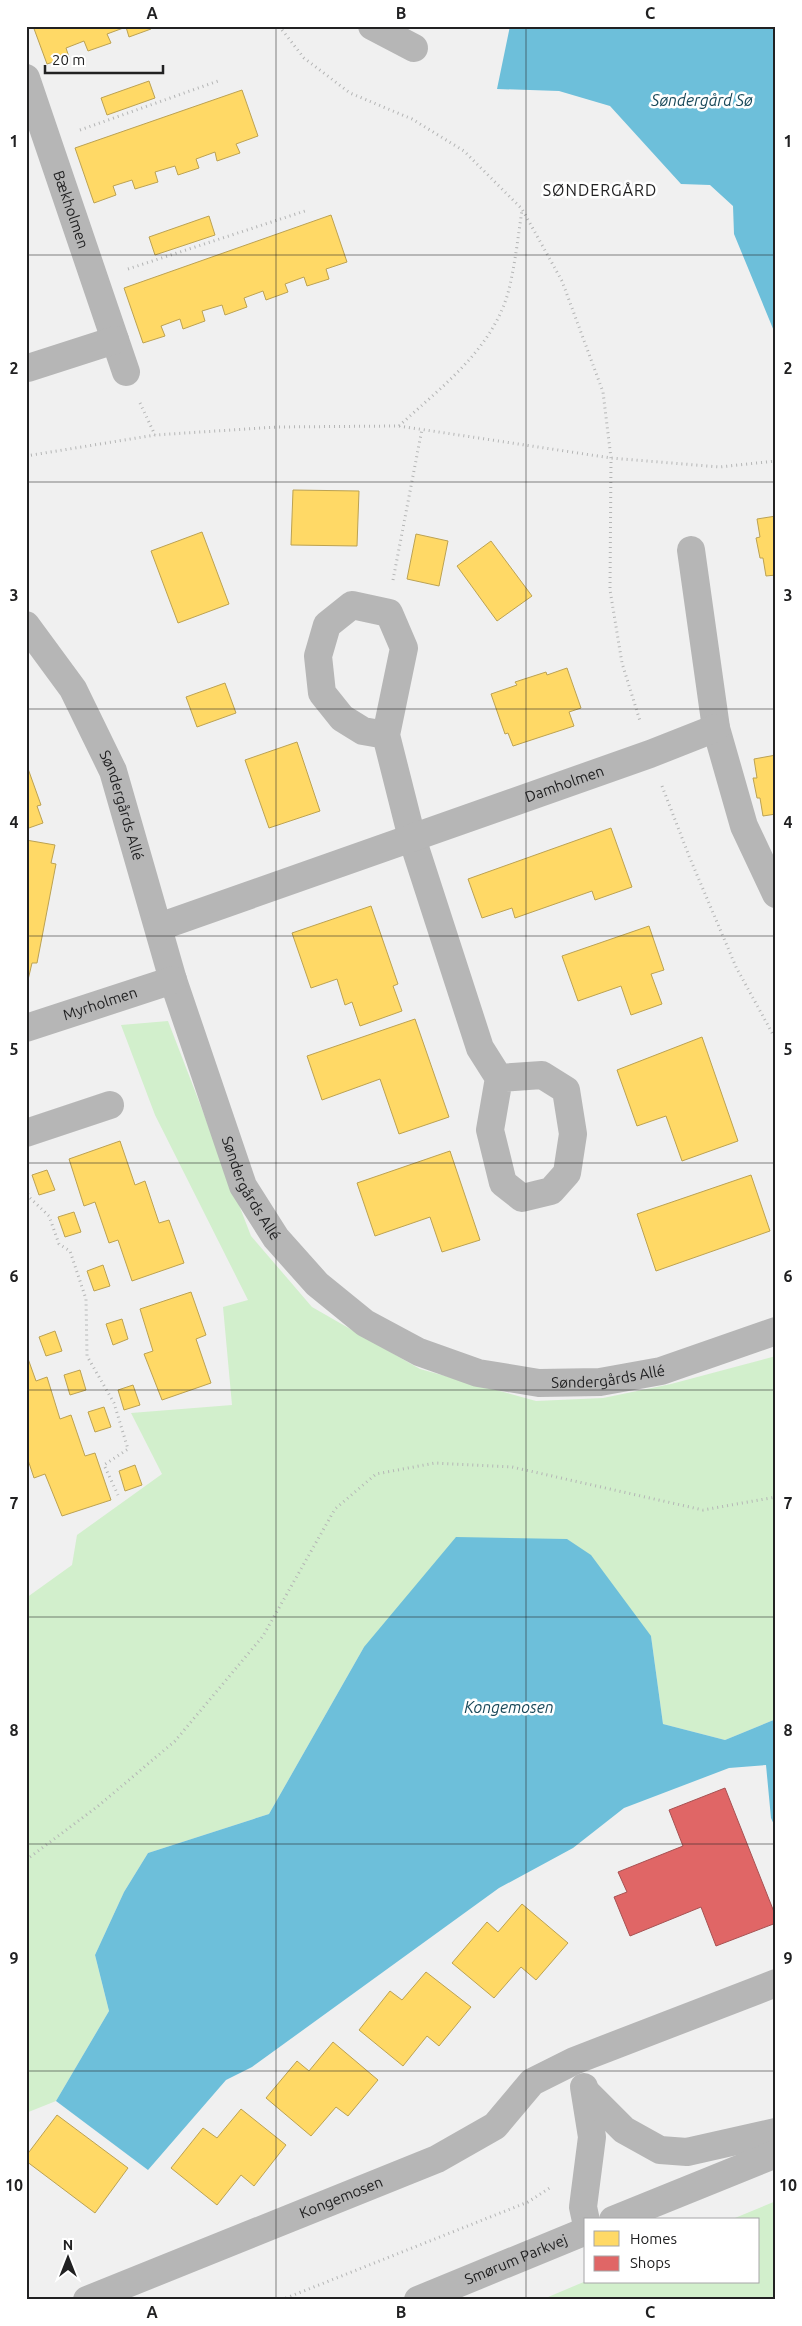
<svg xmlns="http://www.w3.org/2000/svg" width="802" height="2326" font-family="Ubuntu,sans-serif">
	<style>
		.green { fill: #d2efcc }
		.water { fill: #6dbfda }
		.homes { fill: #ffd966; stroke: #bca252 }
		.shops { fill: #e06666; stroke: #a75152 }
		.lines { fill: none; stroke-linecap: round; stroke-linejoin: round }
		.path { stroke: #b4b5b5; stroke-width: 3; stroke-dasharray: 1 4; stroke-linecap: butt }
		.minor { stroke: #b6b6b6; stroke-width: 28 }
		.grid { fill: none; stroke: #212122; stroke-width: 1; stroke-opacity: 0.55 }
		.labels { text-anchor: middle; stroke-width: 5; stroke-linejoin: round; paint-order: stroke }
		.street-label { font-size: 15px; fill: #212122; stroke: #fff }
		.water-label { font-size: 16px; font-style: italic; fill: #19495a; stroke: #fff }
		.neighbourhood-label { font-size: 16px; letter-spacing: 1px; fill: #212122; stroke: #fff }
		.neatline { fill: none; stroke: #212122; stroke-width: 2 }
		.grid-label { font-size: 16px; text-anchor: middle; font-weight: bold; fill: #212122 }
	</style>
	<rect width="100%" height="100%" fill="#f0f0f0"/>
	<path class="green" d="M168 1021 251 1236 312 1307 420 1369 536 1401 603 1398 671 1384 776 1356V1719L725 1740 663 1724 651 1636 364 1647 269 1814 148 1853 124 1892 95 1955 109 2011 56 2101 26 2113V1598L72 1565 77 1535 162 1474 131 1413 232 1405 223 1307 248 1300 155 1115 121 1025Z
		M776 2201V2300H541L586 2281 758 2282V2220H730Z"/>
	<path class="water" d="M510 26H776V336L734 234 733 206 710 185 681 184 610 106 559 91 497 89Z
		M456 1537 567 1539 591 1555 651 1636 663 1724 725 1740 776 1719V1829L771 1818 766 1765 729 1768 624 1808 573 1848 499 1888 252 2067 226 2080 148 2170 56 2101 109 2011 95 1955 124 1892 148 1853 269 1814 364 1647Z"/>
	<path class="homes" d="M33 26H150L151 29 129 37 126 27 107 34 111 43 88 51 84 41 66 48 69 57 47 64Z
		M149 81 155 98 107 115 101 98Z
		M242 90 258 136 236 144 240 153 217 161 215 152 196 159 199 168 178 175 175 166 155 172 158 182 135 189 132 180 113 186 116 195 94 203 75 148Z
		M331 215 347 262 326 269 329 279 307 286 304 277 285 284 288 292 266 300 263 291 244 298 247 307 225 315 222 305 202 311 205 321 183 329 180 319 161 326 165 336 143 343 124 288Z
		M209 216 215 235 155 255 149 237Z
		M293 490 359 491 357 546 291 545Z
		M776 516V575L766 576 763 558H760L756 538 760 537 757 519Z
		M202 532 229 604 178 623 151 551Z
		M416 534 448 541 439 586 407 579Z
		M491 541 532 596 497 621 457 566Z
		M567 668 581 708 569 712 574 726 513 746 508 733 505 734 491 694 517 685 515 682 546 672 547 675Z
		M225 683 236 713 197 727 186 697Z
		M297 742 320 811 269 828 245 760Z
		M776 755V814L763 816 760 798H757L753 778H757L754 759Z
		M26 763 41 805 37 806 43 823 26 829Z
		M611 828 632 887 595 900 592 891 515 918 512 908 482 918 468 879Z
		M26 840 55 845 51 863 56 864 37 963H32L28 980 26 979Z
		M371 906 398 984 393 986 402 1011 360 1026 352 1002 345 1005 337 979 311 988 292 933Z
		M649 926 664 970 651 974 662 1004 631 1015 621 986 578 1001 562 956Z
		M415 1019 449 1117 399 1134 380 1079 322 1100 307 1056Z
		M702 1037 738 1141 682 1161 666 1116 637 1126 617 1070Z
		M120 1141 135 1185 145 1181 159 1223 169 1220 184 1263 132 1281 118 1240 109 1243 95 1202 84 1206 69 1159Z
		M450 1151 480 1240 442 1252 430 1217 375 1236 357 1183Z
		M47 1170 55 1190 39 1195 32 1175Z
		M751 1175 770 1231 656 1271 637 1214Z
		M74 1212 81 1232 65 1237 58 1217Z
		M103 1265 110 1286 94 1291 87 1271Z
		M191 1292 206 1335 196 1339 211 1383 162 1400 144 1354 153 1351 140 1309Z
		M122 1319 128 1339 113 1345 106 1324Z
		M55 1331 62 1351 46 1356 39 1337Z
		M26 1353 36 1381 47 1377 60 1419 71 1415 85 1456 95 1453 111 1500 62 1516 45 1474 34 1478 26 1454Z
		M80 1370 86 1390 70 1395 64 1375Z
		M133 1385 140 1405 124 1410 118 1390Z
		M104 1407 111 1427 95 1432 88 1412Z
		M135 1465 142 1485 125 1491 119 1471Z
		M522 1904 568 1943 536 1980 521 1967 494 1998 452 1963 487 1922 498 1932Z
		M426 1972 471 2007 439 2046 427 2036 403 2066 359 2030 390 1991 402 2000Z
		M333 2042 378 2080 348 2116 336 2107 311 2136 266 2098 297 2061 309 2071Z
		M241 2109 286 2145 254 2186 241 2175 217 2205 171 2168 203 2128 217 2138Z
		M57 2115 128 2168 95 2213 26 2161V2156Z"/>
	<path class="shops" d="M725 1788 776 1917V1923L716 1946 701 1907 630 1936 614 1897 627 1892 618 1872 683 1846 669 1810Z"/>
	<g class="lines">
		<path class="path" d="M279 26 304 58 350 93 412 119 464 151 522 209 562 281 603 392 611 458 610 590 622 663 640 721
			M80 130 218 81
			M128 269 305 211
			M140 403 155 435
			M399 426C441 387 491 351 508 293 515 266 518 237 522 210
			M26 456 155 435 277 427 399 426 611 458 719 467 776 461
			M393 580 422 429
			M662 786 689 856 736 967 776 1040
			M26 1189 29 1197 49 1216 59 1244 70 1251 86 1299 87 1356 114 1403 128 1449 104 1465 118 1495
			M26 1860 97 1807 175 1741 263 1636 335 1509 376 1474 435 1463 512 1467 703 1510 776 1497
			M281 2300 528 2202 551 2187"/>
		<g class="minor">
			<path d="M372 26 414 48"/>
			<path id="s1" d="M26 78 126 372"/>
			<path d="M28 368 115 340"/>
			<path d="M691 550 716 728 744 826 776 894"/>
			<path id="s2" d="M26 625 73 689 113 771 173 980 243 1186 276 1238 317 1284 365 1323 419 1352 478 1373 539 1383 600 1382 661 1371 776 1331"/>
			<path d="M386 735 363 731 342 718 322 693 318 656 327 625 352 605 389 613 404 648 386 735 412 838 480 1048 499 1078 490 1130 503 1183 522 1198 551 1191 567 1173 573 1134 566 1090 542 1075 499 1078"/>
			<path id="s3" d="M159 927 650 754 716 728"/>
			<path id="s4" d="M26 1028 173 980"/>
			<path d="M26 1133 110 1105"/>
			<path d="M584 2087 592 2137 583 2207 586 2221"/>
			<path d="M586 2092 624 2130 660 2150 687 2152 776 2132"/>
			<path d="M613 2220 776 2154"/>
			<path id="s5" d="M87 2300 437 2159 495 2126 532 2082 574 2061 776 1983"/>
			<path id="s6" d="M418 2300 586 2231"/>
		</g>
	</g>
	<path class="grid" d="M276 26V2300M526 26V2300M26 255H776M26 482H776M26 709H776M26 936H776M26 1163H776M26 1390H776M26 1617H776M26 1844H776M26 2071H776"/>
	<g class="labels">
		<g class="street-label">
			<text dy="5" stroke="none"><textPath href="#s1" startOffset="139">Bækholmen</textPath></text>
			<text dy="5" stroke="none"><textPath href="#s3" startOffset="430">Damholmen</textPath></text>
			<text dy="5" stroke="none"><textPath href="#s2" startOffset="206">Søndergårds Allé</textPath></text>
			<text dy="5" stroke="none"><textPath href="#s4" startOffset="78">Myrholmen</textPath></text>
			<text dy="5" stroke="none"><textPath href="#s2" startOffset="611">Søndergårds Allé</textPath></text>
			<text dy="5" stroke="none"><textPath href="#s2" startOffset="1046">Søndergårds Allé</textPath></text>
			<text dy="5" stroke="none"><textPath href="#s5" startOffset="274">Kongemosen</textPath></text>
			<text dy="5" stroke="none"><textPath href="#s6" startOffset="106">Smørum Parkvej</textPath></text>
		</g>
		<g class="water-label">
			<text x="702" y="106">Søndergård Sø</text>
			<text x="509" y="1713">Kongemosen</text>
		</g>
		<g class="neighbourhood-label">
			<text x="600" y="196">SØNDERGÅRD</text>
		</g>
	</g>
	<rect width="802" height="2326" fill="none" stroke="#ffffff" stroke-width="55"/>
	<rect x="584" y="2218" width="175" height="65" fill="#ffffff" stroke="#a6a6a7"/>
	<rect x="594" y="2231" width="25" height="15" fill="#ffd966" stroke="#a6a6a7"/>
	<text x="630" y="2244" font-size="15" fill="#212122">Homes</text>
	<rect x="594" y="2256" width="25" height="15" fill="#e06666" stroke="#a6a6a7"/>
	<text x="630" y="2268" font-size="15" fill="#212122">Shops</text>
	<g transform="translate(68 2258)" stroke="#ffffff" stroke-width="4" paint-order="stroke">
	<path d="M0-4L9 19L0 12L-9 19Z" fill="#212122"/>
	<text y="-8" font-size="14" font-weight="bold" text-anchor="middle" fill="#212122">N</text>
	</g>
	<path d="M45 65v8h118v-8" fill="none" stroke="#212122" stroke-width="2.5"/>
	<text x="52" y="65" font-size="15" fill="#212122" stroke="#ffffff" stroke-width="4" paint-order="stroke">20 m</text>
	<rect x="28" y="28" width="746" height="2270" class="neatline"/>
	<g class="grid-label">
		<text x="152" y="19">A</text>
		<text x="401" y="19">B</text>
		<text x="650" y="19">C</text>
		<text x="14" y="147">1</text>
		<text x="788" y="147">1</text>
		<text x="14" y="374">2</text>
		<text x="788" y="374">2</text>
		<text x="14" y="601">3</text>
		<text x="788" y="601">3</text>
		<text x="14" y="828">4</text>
		<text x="788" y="828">4</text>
		<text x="14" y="1055">5</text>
		<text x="788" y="1055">5</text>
		<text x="14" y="1282">6</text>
		<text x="788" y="1282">6</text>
		<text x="14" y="1509">7</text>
		<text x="788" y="1509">7</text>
		<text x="14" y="1736">8</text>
		<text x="788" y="1736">8</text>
		<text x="14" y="1964">9</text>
		<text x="788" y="1964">9</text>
		<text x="14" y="2191">10</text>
		<text x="788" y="2191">10</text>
		<text x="152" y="2318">A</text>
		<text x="401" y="2318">B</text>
		<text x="650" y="2318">C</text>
	</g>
</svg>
